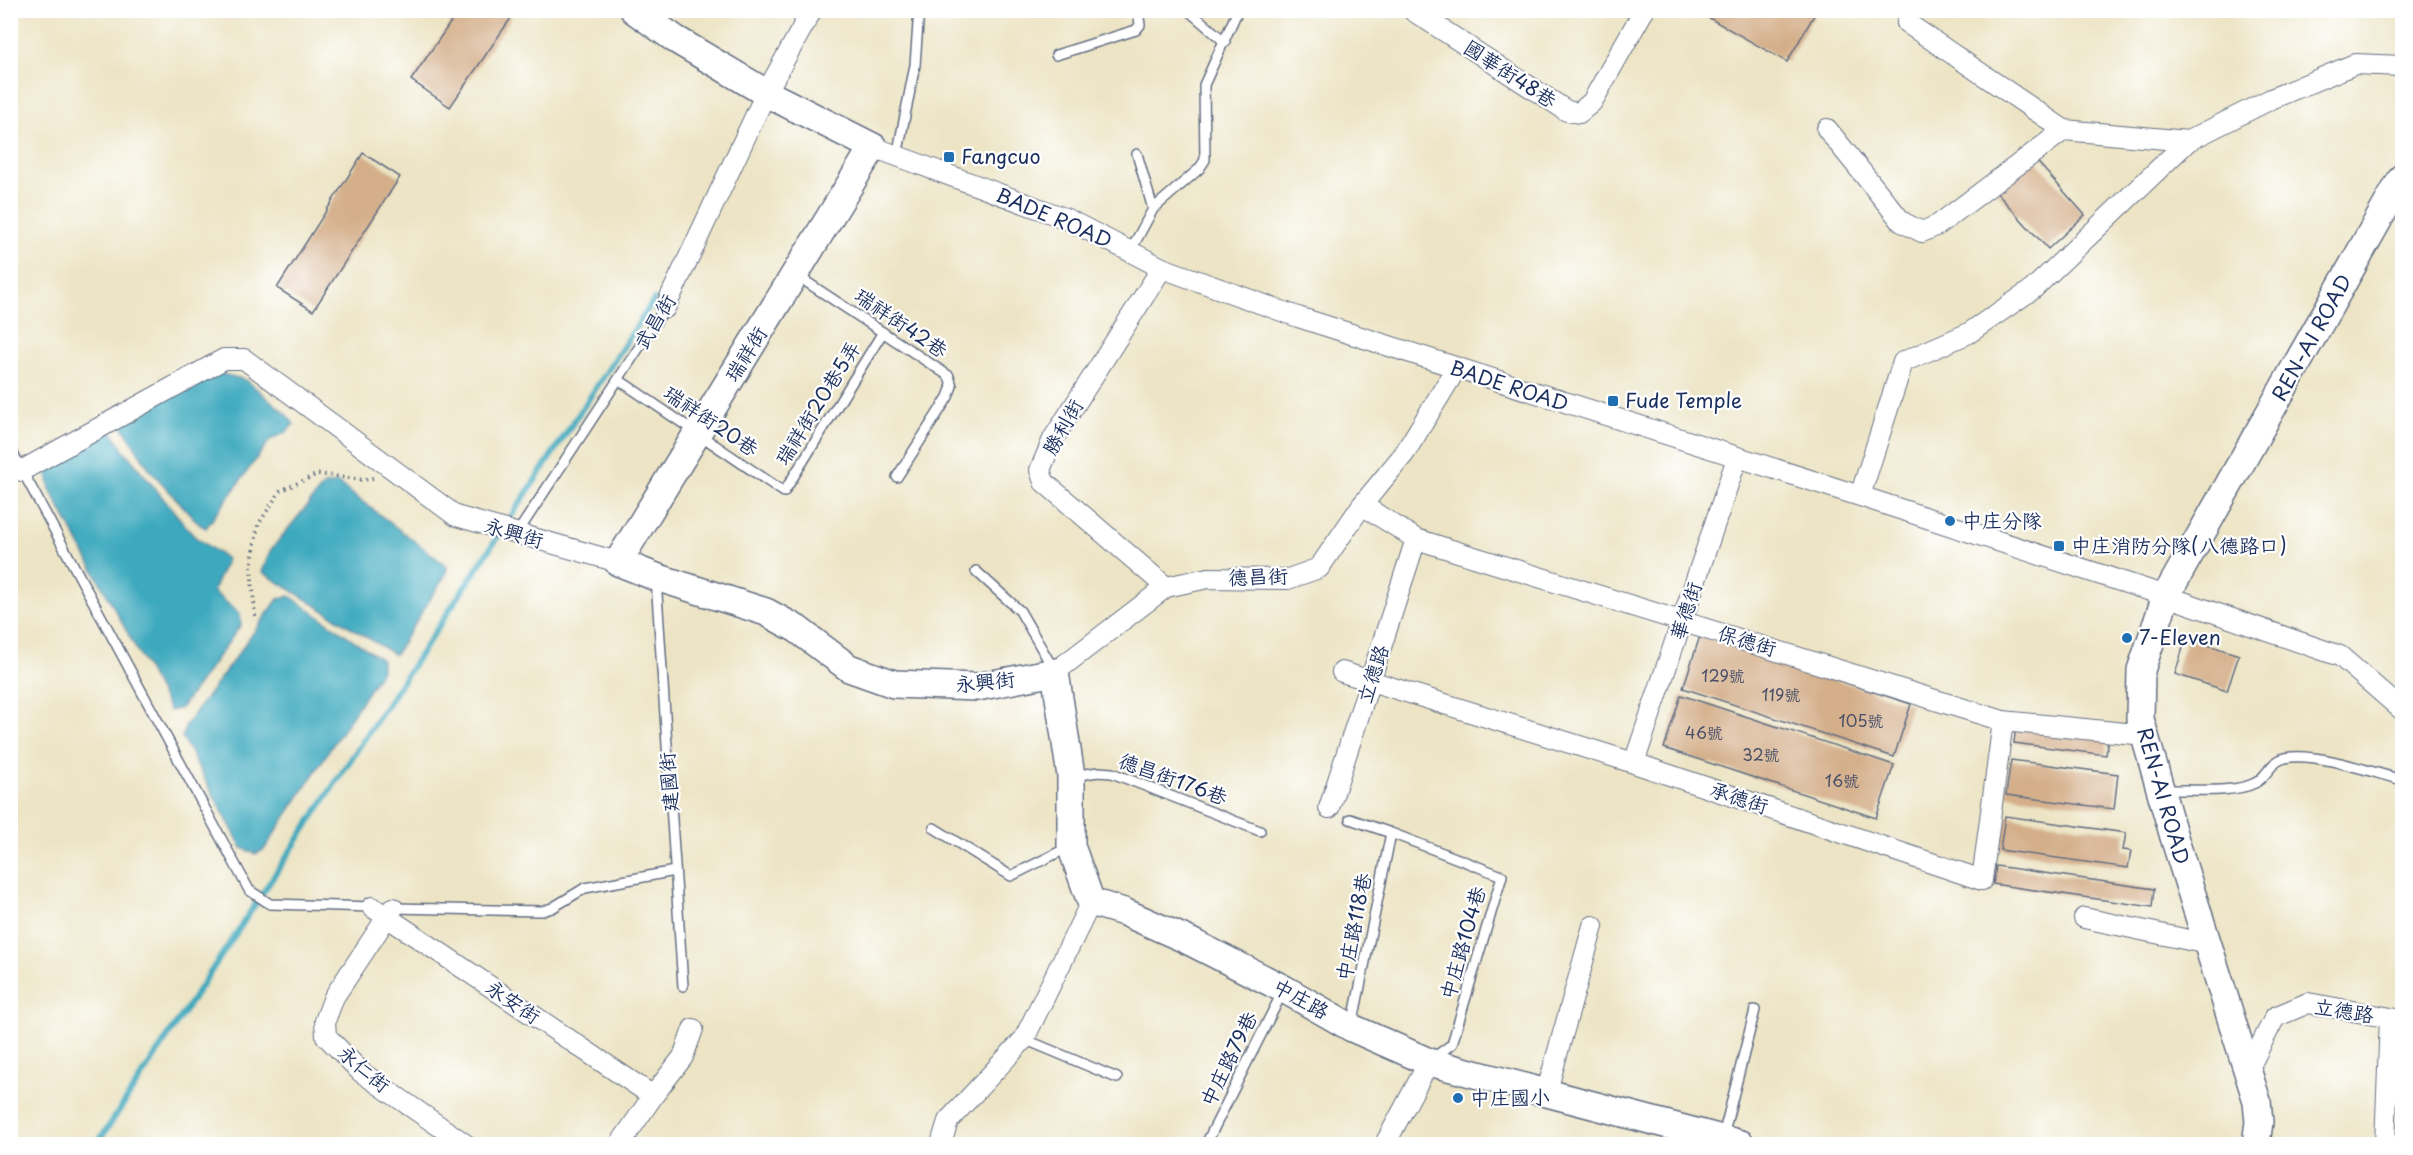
<svg xmlns="http://www.w3.org/2000/svg" width="2413" height="1155" font-family="'Playpen Sans','LXGW WenKai TC',sans-serif">
	<style>
		.water { fill: #3ea9be; stroke: #2c6c8e; stroke-width: 1.5 }
		.lines { fill: none; stroke-linecap: round; stroke-linejoin: round }
		.stream { stroke: #3ea9be; stroke-width: 6 }
		.building { fill: #d4af8a }
		.lane-casing { stroke: #646e82; stroke-width: 12 }
		.street-casing { stroke: #646e82; stroke-width: 22 }
		.secondary-casing { stroke: #646e82; stroke-width: 30 }
		.path { stroke: #646e82; stroke-width: 4; stroke-dasharray: 1.5 4.5; stroke-linecap: butt }
		.lane { stroke: #fff; stroke-width: 9 }
		.street { stroke: #fff; stroke-width: 20 }
		.secondary { stroke: #fff; stroke-width: 27 }
		.poi-dot { fill: #1f6fb2; stroke: #fff; stroke-width: 2 }
		.labels { text-anchor: middle; stroke-width: 4.5; stroke-linejoin: round; paint-order: stroke }
		.number-label { font-size: 16px; fill: #494f69 }
		.street-label { font-size: 20px; fill: #1b2f5e; stroke: #fff }
		.poi-label { font-size: 20px; fill: #1b2f5e; stroke: #fff; text-anchor: start }
	</style>
	<rect width="100%" height="100%" fill="#fff"/>
	<filter id="ink" filterUnits="userSpaceOnUse"><feTurbulence type="fractalNoise" baseFrequency=".0167" numOctaves="2"/><feDisplacementMap in="SourceGraphic" scale="12" xChannelSelector="R" yChannelSelector="G"/><feConvolveMatrix kernelMatrix="1 2 1 2 8 2 1 2 1" color-interpolation-filters="sRGB"/></filter>
	<filter id="wash" filterUnits="userSpaceOnUse"><feTurbulence type="fractalNoise" baseFrequency=".008" numOctaves="4" result="noise"/><feDisplacementMap in="SourceGraphic" scale="24" xChannelSelector="R" yChannelSelector="G"/><feGaussianBlur stdDeviation="1.35" result="paint"/><feColorMatrix in="noise" values="0 0 0 0 0 0 0 0 0 0 0 0 0 0 0 0 0 1.4 0 .05"/><feComposite in="paint" operator="in"/></filter>
	<g filter="url(#wash)">
		<rect width="100%" height="100%" fill="#ece4c4"/>
		<path class="water" d="M215 372 246 380 284 412 294 424 285 433 270 440 206 528 200 525 150 470 120 423Z
			M110 428 123 449 194 536 227 559 213 591 240 614 241 625 181 708 170 711 50 490 46 470 56 457Z
			M338 483 447 566 446 574 395 655 262 572 270 551 324 485Z
			M290 596 382 660V670L264 850 255 854 242 848 182 737 186 725 278 599Z"/>
		<g class="lines">
			<path class="stream" d="M97 1144 654 300"/>
		</g>
		<g id="blocks">
			<path class="building" d="M459 10H500L511 18 450 107 411 80Z
				M1695 10H1812L1816 12 1787 62Z
				M363 153 400 177 313 311 277 288Z
				M2034 158 2085 215 2048 249 1996 192Z
				M1700 636 1911 704 1894 757 1683 688Z
				M2186 638 2239 655 2227 691 2175 674Z
				M1681 695 1894 765 1876 818 1664 748Z
				M2016 725 2108 737 2106 755 2014 743Z
				M2011 760 2118 774 2114 809 2006 795Z
				M2005 816 2126 833 2123 850 2131 851 2128 868 2000 850Z
				M1996 866 2154 889 2152 907 1993 884Z"/>
		</g>
	</g>
	<g filter="url(#ink)">
		<use href="#blocks" fill-opacity="0" stroke="#646e82" stroke-width="1.5"/>
		<g class="lines">
			<g class="lane-casing">
				<path id="lane" d="M1188 10 1225 42
					M1056 55 1136 30 1140 25 1138 10
					M1137 154 1153 209
					M897 156 915 65 919 10
					M1131 250 1153 209 1199 169 1205 160 1204 85 1238 10
					M796 275 949 376 952 386 948 397 897 477
					M619 380 784 492 883 332
					M10 448 249 890 270 904 373 907
					M516 535 665 308
					M976 571 1020 611 1054 670
					M656 579 683 986
					M1073 776 1098 772 1112 773 1260 831
					M2164 790C2189 789 2233 794 2255 783 2269 776 2269 759 2291 757 2321 754 2371 772 2402 780
					M1350 819 1391 833 1502 876 1452 1044 1433 1058
					M934 828 1011 876 1069 847
					M393 908 542 911 552 908 585 888 675 871
					M1352 1026 1391 833
					M1024 1039 1117 1078
					M1723 1136 1755 1010
					M1206 1144 1283 991"/>
			</g>
			<g class="street-casing">
				<path id="street" d="M1412 10 1567 111 1579 113 1592 102 1644 10
					M1907 23 2064 130 2188 141
					M1827 129 1902 222 1922 232 1938 225 2064 130
					M873 147 1067 219 1162 268 1298 317 1860 496 2166 596 2340 656 2402 710
					M1162 268 1053 439 1040 470 1044 482 1166 587
					M665 308 766 93 812 10
					M21 471 224 359H244L456 516 618 562
					M1860 496 1903 362 1969 333 2033 289 2188 141 2271 99 2355 64 2402 66
					M1362 505 1416 539 2003 721 2145 735
					M1055 672 1166 587 1208 578 1288 579 1319 568 1362 505 1404 454 1456 369
					M1342 672 1634 763 1982 880 2003 721
					M1634 763 1737 458
					M1329 808 1416 539
					M372 907 653 1096
					M393 908 334 997 325 1021 326 1036 361 1072 465 1144
					M2084 918 2208 944
					M2248 1070 2275 1017 2308 1003 2402 1020
					M1546 1094 1593 926
					M620 1144 653 1096 683 1057 693 1029
					M941 1144 948 1121 1024 1039 1091 902
					M1385 1144 1429 1062
					M2385 1144 2390 1018"/>
			</g>
			<g class="secondary-casing">
				<path id="secondary" d="M634 10 675 39 766 93 873 147 618 562 656 577 766 612 797 629 849 668 894 684 977 687 1055 672 1071 776V846L1091 902 1124 912 1185 939 1284 989 1352 1028 1429 1062 1741 1144
					M2256 1144 2259 1122 2257 1101 2174 837 2140 719 2141 670 2166 596 2402 178"/>
			</g>
			<path class="path" d="M255 616 251 567 258 525 280 491 318 474 364 480 373 478"/>
			<use href="#lane" class="lane"/>
			<use href="#street" class="street"/>
			<use href="#secondary" class="secondary"/>
		</g>
	</g>
	<g class="poi-dot">
		<rect x="943" y="151" width="12" height="12" rx="3"/>
		<rect x="1607" y="395" width="12" height="12" rx="3"/>
		<circle cx="1950" cy="521" r="6"/>
		<rect x="2053" y="540" width="12" height="12" rx="3"/>
		<circle cx="2127" cy="638" r="6"/>
		<circle cx="1458" cy="1098" r="6"/>
	</g>
	<g class="labels">
		<g class="number-label">
			<text x="1723" y="682">129號</text>
			<text x="1781" y="701">119號</text>
			<text x="1861" y="727">105號</text>
			<text x="1704" y="739">46號</text>
			<text x="1761" y="761">32號</text>
			<text x="1842" y="787">16號</text>
		</g>
		<g class="street-label">
			<text transform="translate(1510 74) rotate(33)" y="7">國華街48巷</text>
			<text transform="translate(1054 218) rotate(23)" y="7">BADE ROAD</text>
			<text transform="translate(655 322) rotate(-59)" y="7">武昌街</text>
			<text transform="translate(901 323) rotate(34)" y="7">瑞祥街42巷</text>
			<text transform="translate(2312 338) rotate(-61)" y="7">REN-AI ROAD</text>
			<text transform="translate(746 354) rotate(-58)" y="7">瑞祥街</text>
			<text transform="translate(1509 386) rotate(18)" y="7">BADE ROAD</text>
			<text transform="translate(818 403) rotate(-58)" y="7">瑞祥街20巷5弄</text>
			<text transform="translate(711 421) rotate(34)" y="7">瑞祥街20巷</text>
			<text transform="translate(1063 427) rotate(-61)" y="7">勝利街</text>
			<text transform="translate(514 533) rotate(16)" y="7">永興街</text>
			<text transform="translate(1258 577) rotate(-2)" y="7">德昌街</text>
			<text transform="translate(1686 611) rotate(-72)" y="7">華德街</text>
			<text transform="translate(1747 641) rotate(17)" y="7">保德街</text>
			<text transform="translate(1373 674) rotate(-72)" y="7">立德路</text>
			<text transform="translate(985 682) rotate(-6)" y="7">永興街</text>
			<text transform="translate(1173 779) rotate(20)" y="7">德昌街176巷</text>
			<text transform="translate(669 782) rotate(-94)" y="7">建國街</text>
			<text transform="translate(2163 796) rotate(74)" y="7">REN-AI ROAD</text>
			<text transform="translate(1739 798) rotate(18)" y="7">承德街</text>
			<text transform="translate(1354 927) rotate(-79)" y="7">中庄路118巷</text>
			<text transform="translate(1463 943) rotate(-74)" y="7">中庄路104巷</text>
			<text transform="translate(1301 999) rotate(29)" y="7">中庄路</text>
			<text transform="translate(513 1002) rotate(34)" y="7">永安街</text>
			<text transform="translate(2344 1011) rotate(9)" y="7">立德路</text>
			<text transform="translate(1229 1059) rotate(-64)" y="7">中庄路79巷</text>
			<text transform="translate(364 1069) rotate(40)" y="7">永仁街</text>
		</g>
		<g class="poi-label">
			<text x="961" y="164">Fangcuo</text>
			<text x="1625" y="408">Fude Temple</text>
			<text x="1962" y="528">中庄分隊</text>
			<text x="2071" y="553">中庄消防分隊(八德路口)</text>
			<text x="2139" y="645">7-Eleven</text>
			<text x="1470" y="1105">中庄國小</text>
		</g>
	</g>
	<rect width="2413" height="1155" fill="none" stroke="#fff" stroke-width="36"/>
</svg>
